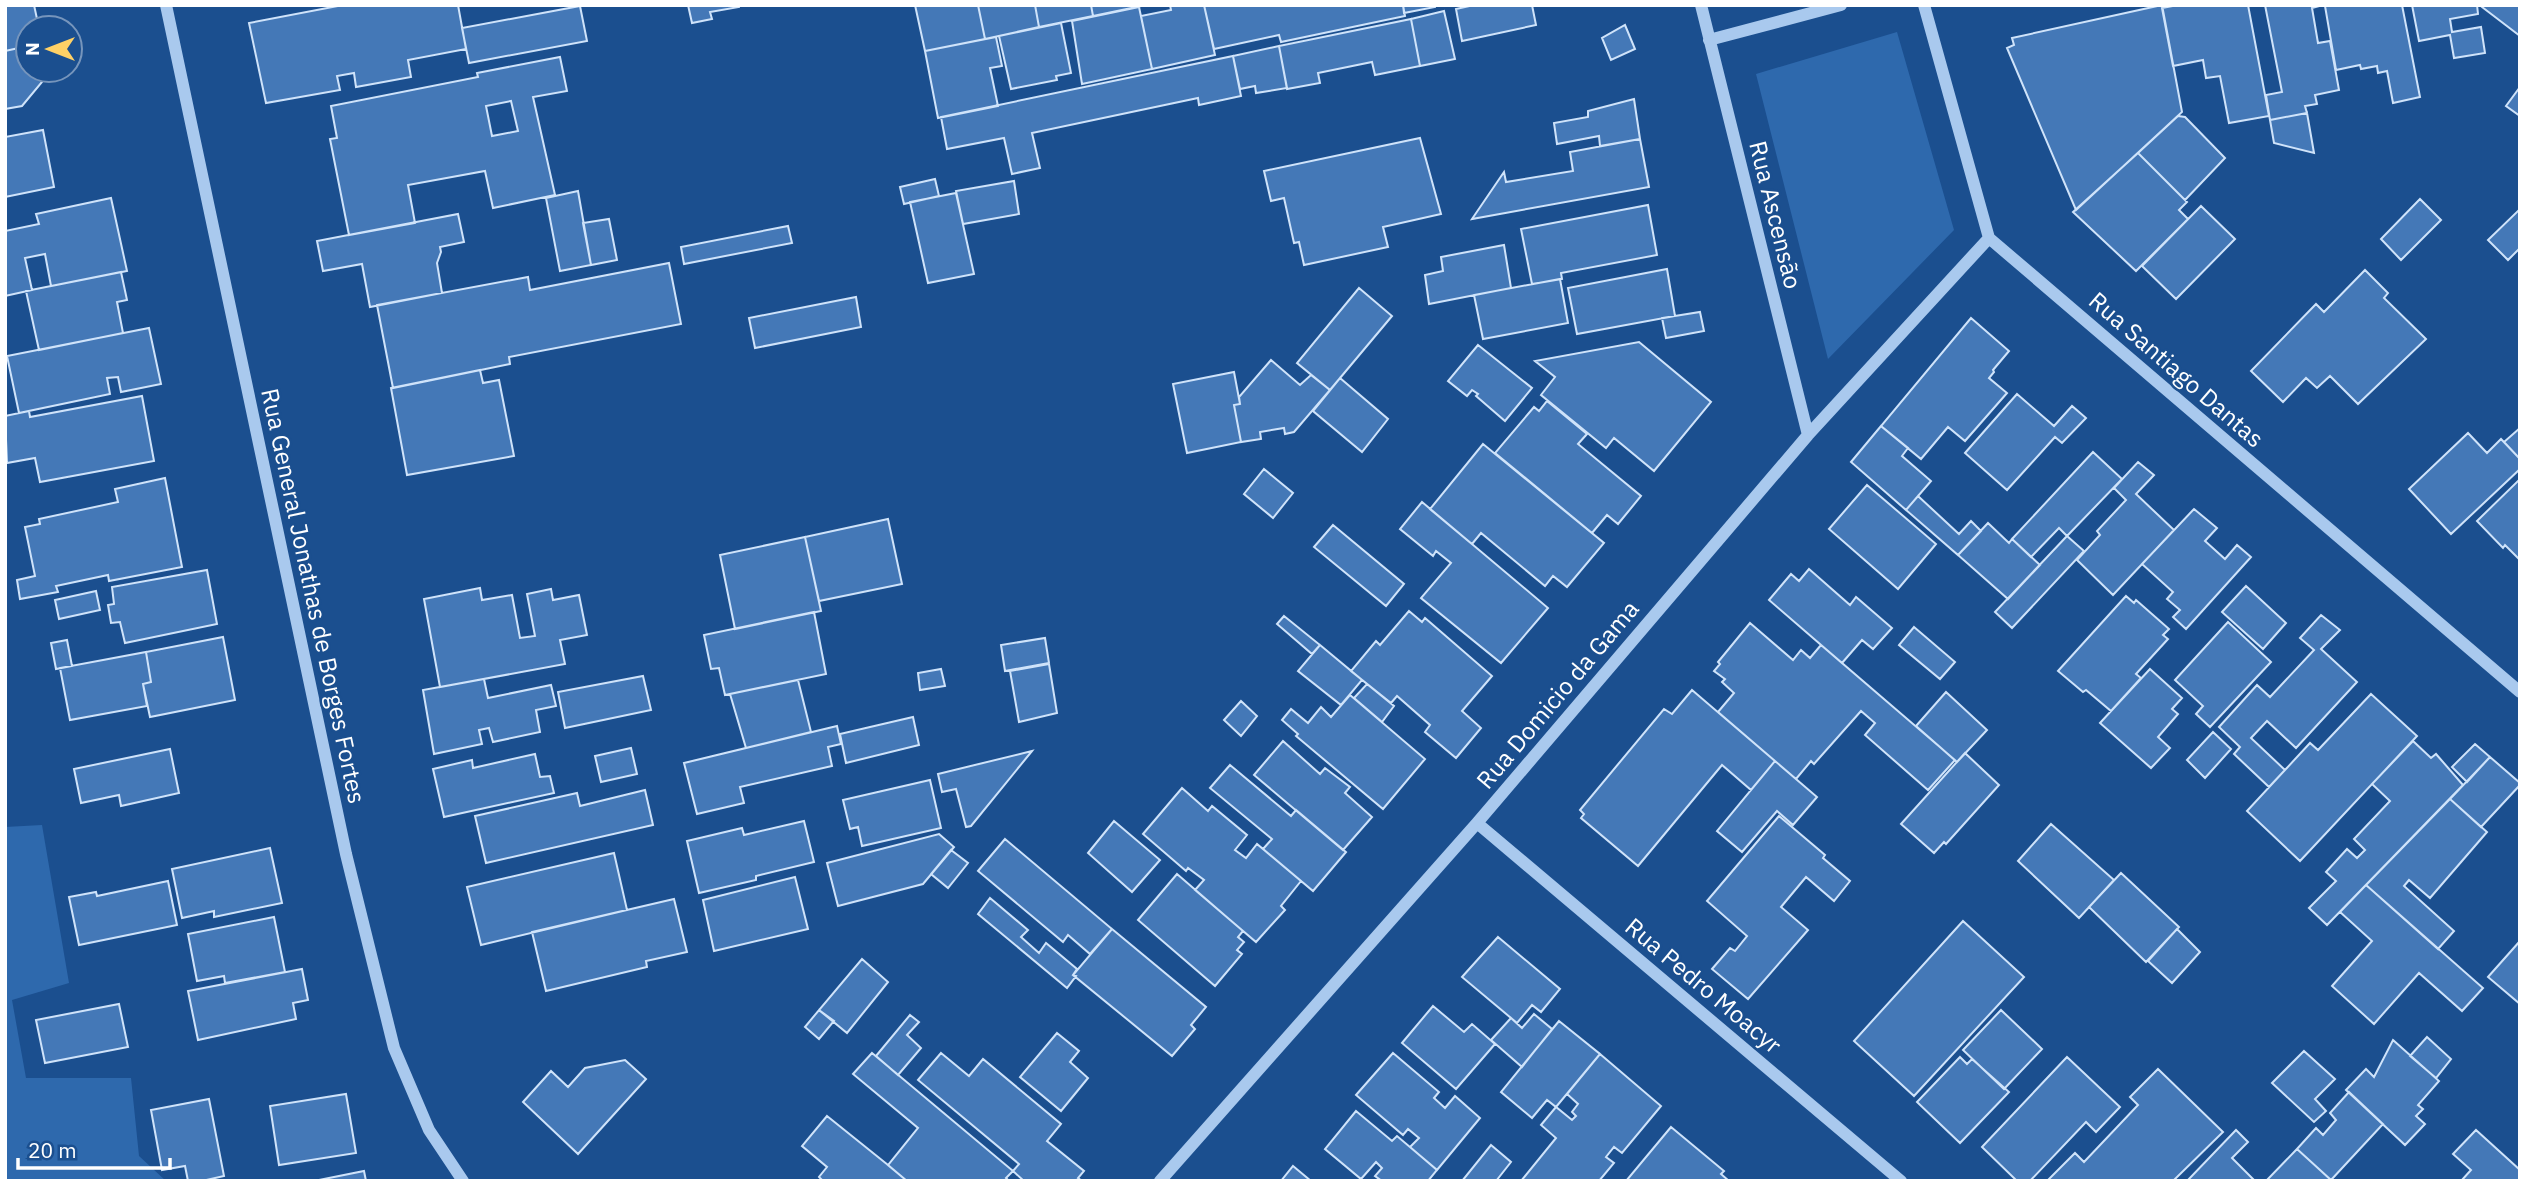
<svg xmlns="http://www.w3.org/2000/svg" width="2525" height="1186" font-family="'IBM Plex Sans',sans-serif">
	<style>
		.green { fill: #2e69ad }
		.building { fill: #4478b7; stroke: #cfe3fa; stroke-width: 2; fill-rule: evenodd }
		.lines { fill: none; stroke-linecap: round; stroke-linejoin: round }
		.minor { stroke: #a9c9ee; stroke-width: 12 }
		.labels { text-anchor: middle; stroke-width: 5; stroke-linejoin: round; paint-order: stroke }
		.street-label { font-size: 24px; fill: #fff; stroke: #1b4f8f }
	</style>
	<rect width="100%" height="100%" fill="#1b4f8f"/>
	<path class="green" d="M1897 32 1954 230 1828 359 1756 74Z
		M42 825 69 983 12 1000 26 1078H131L139 1156 166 1181H5V827Z"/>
	<path class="building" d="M5 5H34L39 28H28V46L5 51Z
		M343 5H458L466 49 408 60 411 77 356 87 354 73 337 76 340 90 266 103 249 23Z
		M688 5H739V7L710 12 712 19 692 23Z
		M915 5H978L985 39 925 51Z
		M978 5H1035L1039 27 985 39Z
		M1035 5H1091L1093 16 1039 27Z
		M1091 5H1146L1093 16Z
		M1170 5H1204L1215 55 1152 69 1141 16 1171 10Z
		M1204 5H1403L1405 16 1281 42 1279 35 1214 49Z
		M1403 5H1435V7L1404 13Z
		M1474 5H1532L1536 25 1462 41 1456 9Z
		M2162 5 2182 112 2076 210 2007 48 2014 45 2012 38Z
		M2178 5H2248L2269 116 2229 123 2220 76 2206 78 2203 60 2173 66 2162 8Z
		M2265 5H2323L2312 8 2318 43 2330 41 2339 90 2315 95 2317 104 2305 106 2307 113 2270 120 2266 95 2282 92Z
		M2402 5 2420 97 2393 103 2387 71 2378 73 2377 66 2361 69 2360 65 2336 70 2325 6Z
		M2412 5H2477L2478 14 2450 19 2452 32 2481 27 2485 53 2454 58 2450 35 2419 41Z
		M2483 5H2520V36L2482 7Z
		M580 6 587 41 469 63 462 28Z
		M1139 7 1152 69 1082 84 1072 21Z
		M1444 11 1455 59 1420 66 1411 19Z
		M1411 19 1420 66 1375 75 1372 62 1318 73 1320 83 1287 89 1279 46Z
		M1061 23 1071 73 1056 76 1057 80 1011 89 999 36Z
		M1625 25 1635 49 1611 60 1602 38Z
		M996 37 1002 66 990 68 998 106 938 118 925 51Z
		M28 46V70H40L42 82 22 106 5 109V51Z
		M1279 46 1287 88 1256 93 1255 86 1240 89 1233 56Z
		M1233 56 1241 96 1199 105 1198 98 1032 133 1040 168 1012 174 1004 138 947 149 941 117Z
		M560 57 567 91 533 97 555 195 493 208 485 171 408 185 415 223 349 235 330 139 337 138 331 106 478 77 477 73ZM511 101 518 131 492 136 486 106Z
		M2520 87V116L2506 106Z
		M1634 99 1640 139 1600 146 1599 136 1557 144 1554 123 1588 117V111Z
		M2307 113 2314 153 2274 143 2270 120Z
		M2178 116 2185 117 2225 158 2185 200 2138 153Z
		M43 130 54 187 5 197V137Z
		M1420 138 1441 214 1383 227 1388 247 1304 265 1299 242 1294 243 1284 198 1271 201 1264 171Z
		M1640 139 1649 187 1472 219 1504 172 1506 182 1573 171 1570 152Z
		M2138 153 2187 202 2179 210 2188 219 2136 271 2073 212Z
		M935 179 939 196 904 204 900 187Z
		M1014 181 1019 214 963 224 956 191Z
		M578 191 591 265 560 271 546 198Z
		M956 193 974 274 928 283 910 202Z
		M111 198 127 271 51 286 45 254 25 258 32 290 5 296V231L39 224 36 214Z
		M2420 199 2441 220 2401 260 2381 239Z
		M1648 205 1657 255 1561 273 1562 279 1532 284 1521 229Z
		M2201 206 2235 239 2176 299 2142 266Z
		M2520 209V248L2508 260 2488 240Z
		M458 214 464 242 440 247 441 252 437 263 442 293 370 307 362 264 323 271 317 241Z
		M609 219 617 260 591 265 583 223Z
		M788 226 792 243 684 264 681 247Z
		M1504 245 1511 288 1429 304 1425 275 1443 271 1441 257Z
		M669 263 681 324 509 357 510 364 393 388 377 305 528 277 530 290Z
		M1667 269 1675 316 1577 334 1568 288Z
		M2365 270 2388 293 2384 298 2426 339 2358 404 2330 376 2317 388 2306 378 2283 402 2251 371 2316 304 2324 312Z
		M121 272 127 300 117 302 123 333 39 350 26 291Z
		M1560 279 1568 323 1483 339 1474 295Z
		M1359 288 1392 316 1330 390 1297 363Z
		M856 297 861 327 755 348 749 318Z
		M1700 312 1704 331 1666 338 1662 318Z
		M1971 318 2009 351 1993 370 1994 372 1989 378 2007 393 1965 441 1948 427 1921 459 1881 426Z
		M149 328 161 384 121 392 118 377 107 378 110 394 19 413 7 356Z
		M1639 342 1711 402 1654 471 1614 438 1606 448 1541 395 1555 377 1535 361Z
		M1478 345 1532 388 1505 421 1476 396 1478 394 1472 390 1467 396 1448 381Z
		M1271 360 1300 385 1311 375 1330 390 1294 432 1285 434 1284 428 1260 432 1261 439 1241 442 1234 405 1240 404 1239 397Z
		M480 370 483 383 499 380 514 456 407 475 391 388Z
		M1234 372 1240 404 1234 405 1241 442 1187 453 1173 384Z
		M1340 378 1388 419 1362 452 1313 411Z
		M2017 394 2054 426 2072 406 2086 418 2062 443 2055 437 2007 490 1965 453Z
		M142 396 154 461 40 482 35 458 7 463 5 416 29 411 30 417Z
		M1547 401 1587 434 1578 444 1641 496 1618 524 1607 515 1592 533 1495 453 1534 407 1539 411Z
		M1881 426 1908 448 1902 456 1931 481 1906 510 1851 462Z
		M2520 428V459L2504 442Z
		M2468 433 2487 453 2501 439 2520 459V469L2451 534 2409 489Z
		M1483 444 1604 543 1567 587 1553 576 1545 586 1481 533 1472 544 1430 509Z
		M2093 452 2122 479 2067 536 2059 528 2031 557 2012 539Z
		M2138 462 2154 475 2136 494 2174 530 2113 595 2077 560 2100 535 2097 531 2126 500 2114 488Z
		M1264 469 1293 493 1273 518 1244 494Z
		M165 478 182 567 109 581 108 575 56 586 58 592 20 599 17 580 35 576 25 527 40 524 39 519 118 502 115 489Z
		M2520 479V560L2505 545 2503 548 2477 521Z
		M1867 485 1936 544 1898 589 1829 529Z
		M1918 496 1959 534 1971 521 1981 531 1958 555 1906 510Z
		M1422 502 1548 608 1501 663 1421 598 1451 563 1436 551 1433 556 1400 529Z
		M2194 509 2217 528 2205 541 2225 559 2237 545 2251 557 2186 629 2173 617 2180 610 2167 599 2173 592 2142 564Z
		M888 519 902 584 819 601 805 537Z
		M1988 523 2009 543 2012 539 2040 565 2008 599 1958 555Z
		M1333 525 1404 584 1386 606 1314 547Z
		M2067 536 2084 551 2012 628 1995 612Z
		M805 537 821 611 735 629 720 555Z
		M1809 569 1850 605 1856 597 1892 628 1873 649 1862 640 1842 663 1769 600 1791 574 1799 581Z
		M207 570 217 624 125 643 120 622 111 623 108 605 114 604 112 587Z
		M2246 586 2286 623 2263 649 2222 612Z
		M480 588 482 600 512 595 520 638 535 636 527 594 551 589 553 600 579 595 587 635 560 640 565 664 440 687 424 599Z
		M96 591 100 610 59 619 55 600Z
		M2126 596 2134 603 2136 600 2169 629 2163 635 2168 639 2136 674 2141 678 2111 711 2086 690 2083 692 2058 671Z
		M1409 611 1422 622 1425 618 1492 676 1462 711 1481 728 1456 758 1425 732 1430 725 1397 696 1391 703 1351 671 1376 641 1380 645Z
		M814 612 826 674 725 695 719 668 711 669 704 635Z
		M2321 615 2340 630 2321 649 2357 682 2296 748 2267 721 2251 738 2285 770 2269 787 2234 754 2240 747 2219 727 2257 685 2270 697 2314 650 2300 638Z
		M1284 616 1320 645 1312 654 1277 624Z
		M2228 622 2271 662 2210 727 2196 714 2203 706 2175 680Z
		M1750 623 1793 660 1801 650 1810 658 1821 645 1955 760 1928 790 1865 735 1875 723 1861 711 1814 764 1811 761 1796 779 1718 712 1734 693 1722 682 1725 679 1714 671 1720 664 1718 662Z
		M1914 627 1955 662 1940 679 1899 645Z
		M223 637 235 700 150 717 143 684 151 682 146 652Z
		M1045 638 1049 663 1005 671 1001 645Z
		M67 640 72 666 56 669 51 643Z
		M1320 645 1362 680 1341 705 1298 671Z
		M146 652 151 682 143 684 147 706 70 720 60 668Z
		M1049 664 1057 713 1019 722 1010 671Z
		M941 669 945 686 920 690 918 673Z
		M2150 669 2182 698 2172 709 2178 714 2158 737 2170 748 2151 768 2100 723Z
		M643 676 651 710 565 728 558 692Z
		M484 679 488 698 551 685 556 706 536 710 540 732 493 742 489 728 479 730 482 744 434 754 423 690Z
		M798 680 811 732 746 748 730 694Z
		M1367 684 1394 706 1382 722 1354 698Z
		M1692 690 1775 761 1751 790 1722 765 1638 866 1581 818 1584 814 1580 810 1664 709 1672 714Z
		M1946 692 1987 730 1957 762 1916 726Z
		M2371 694 2417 736 2300 861 2247 811 2310 743 2318 750Z
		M1350 695 1425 759 1383 809 1296 736 1298 734 1282 720 1291 709 1308 723 1321 707 1331 717Z
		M1241 701 1257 716 1241 736 1224 720Z
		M913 717 919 745 846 763 840 734Z
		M837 726 841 744 828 747 832 766 740 787 744 803 697 814 684 763Z
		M2213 732 2231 749 2205 778 2187 760Z
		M1283 741 1320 774 1325 768 1350 787 1345 793 1372 817 1343 850 1254 775Z
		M2413 741 2431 758 2436 754 2463 785 2327 925 2309 908 2336 881 2326 872 2347 849 2357 858 2365 850 2354 839 2390 801 2372 784Z
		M2475 744 2490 757 2467 782 2452 767Z
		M631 748 637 774 601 782 595 756Z
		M170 749 179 793 121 806 119 795 81 803 74 769Z
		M1032 751 971 826 966 827 956 789 942 792 938 774Z
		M1965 753 1999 785 1946 844 1944 842 1934 853 1901 824Z
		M535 754 540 777 550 776 554 793 444 817 433 769 472 760 473 768Z
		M2490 757 2520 783V785L2481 827 2450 799Z
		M1775 761 1817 797 1793 825 1777 811 1742 852 1717 831Z
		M1230 765 1291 816 1296 810 1346 852 1313 891 1263 849 1272 839 1210 788Z
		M930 780 941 828 862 846 858 827 850 829 843 800Z
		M1182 788 1208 811 1212 806 1247 835 1235 850 1246 858 1257 844 1301 881 1281 906 1285 910 1256 942 1195 890 1204 880 1188 868 1186 871 1143 834Z
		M645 790 653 825 486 863 475 816 577 793 580 806Z
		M2450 799 2487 832 2430 898 2409 880 2404 886 2454 931 2438 949 2366 885Z
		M1779 816 1825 855 1823 858 1850 881 1834 901 1806 877 1781 907 1808 930 1748 999 1712 969 1730 948 1735 951 1747 936 1707 901Z
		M804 821 814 862 756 876V880L699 893 687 841 742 828 744 835Z
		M1114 821 1160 860 1132 892 1088 853Z
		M2051 824 2114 880 2079 918 2018 861Z
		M939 834 954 847 923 884 838 906 827 863Z
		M1005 839 1112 929 1090 954 1068 935 1063 942 978 871Z
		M270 848 282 903 214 917V911L182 918 172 869Z
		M951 850 968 863 948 888 931 874Z
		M614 853 627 910 481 945 467 887Z
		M2121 873 2179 927 2146 962 2089 907Z
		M1177 874 1243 931 1238 937 1244 942 1237 950 1242 954 1215 986 1138 920Z
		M795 877 808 929 714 951 703 900Z
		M168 881 177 925 79 945 69 897 96 892 97 896Z
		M2366 885 2483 988 2462 1011 2419 973 2374 1024 2332 986 2372 941 2340 912Z
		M990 898 1028 930 1021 937 1039 953 1046 943 1077 969 1073 975 1076 976 1067 988 978 914Z
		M674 899 687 952 646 961 647 967 546 991 532 932Z
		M274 917 285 972 225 983 224 976 197 981 188 934Z
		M1963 921 2024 977 1914 1096 1854 1041Z
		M1112 929 1206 1007 1191 1025 1195 1029 1172 1056 1073 975Z
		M2177 929 2200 952 2172 983 2148 961Z
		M1498 937 1560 989 1541 1012 1532 1005 1517 1023 1462 977Z
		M2520 941V1004L2488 977Z
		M862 959 888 982 847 1033 819 1010Z
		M302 969 308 1000 293 1003 296 1019 198 1040 188 991Z
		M119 1004 128 1047 45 1063 36 1020Z
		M1433 1006 1464 1032 1472 1024 1495 1044 1456 1089 1402 1043Z
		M819 1010 834 1021 819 1039 805 1027Z
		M2001 1010 2042 1049 2004 1089 1963 1050Z
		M1534 1014 1552 1029 1522 1067 1491 1040 1511 1018 1522 1028Z
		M910 1015 919 1022 907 1035 921 1048 898 1075 876 1056Z
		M1559 1021 1600 1054 1556 1107 1547 1100 1532 1118 1501 1092Z
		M1057 1033 1079 1051 1070 1062 1088 1078 1061 1111 1020 1077Z
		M2427 1037 2451 1059 2436 1078 2410 1056Z
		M2393 1040 2439 1081 2418 1105 2423 1109 2416 1116 2425 1124 2405 1145 2346 1090 2366 1069 2374 1077Z
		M2304 1051 2335 1079 2315 1099 2326 1111 2314 1122 2272 1083Z
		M872 1053 1013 1171 1006 1178 1009 1181H907L888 1165 918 1128 853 1074Z
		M941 1053 969 1076 983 1059 1061 1124 1047 1141 1084 1171 1078 1178 1082 1181H1024L1013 1171 1019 1164 918 1080Z
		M1393 1053 1439 1092 1434 1098 1445 1108 1455 1096 1480 1118 1437 1170 1410 1147 1419 1138 1408 1129 1403 1135 1356 1095Z
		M1600 1054 1661 1106 1622 1153 1614 1147 1606 1157 1614 1163 1599 1181H1521L1556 1138 1541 1125 1556 1107 1572 1120 1576 1116 1572 1112 1578 1104 1567 1094Z
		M1960 1057 1967 1064 1972 1059 2009 1092 1960 1143 1917 1102Z
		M2067 1057 2120 1107 2096 1132 2086 1122 2030 1181H2017L1982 1147Z
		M625 1060 646 1079 578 1154 523 1102 551 1071 568 1087 585 1068Z
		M2158 1069 2223 1132 2173 1181H2047L2075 1153 2084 1162 2138 1105 2130 1097Z
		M2349 1092 2383 1124 2331 1180 2297 1149 2316 1128 2323 1135 2336 1120 2330 1113Z
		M346 1094 356 1153 279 1165 270 1106Z
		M209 1099 224 1176 202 1181H188L185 1166 162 1170 151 1110Z
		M1356 1111 1392 1141 1397 1136 1437 1170 1428 1181H1382L1375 1176 1382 1168 1376 1162 1361 1179 1325 1149Z
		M827 1116 888 1165 907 1181H823L819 1177 827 1167 802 1146Z
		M1671 1127 1724 1171 1721 1174 1729 1181H1626Z
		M2236 1130 2248 1142 2232 1158 2255 1181H2187Z
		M2476 1130 2520 1170V1181H2461L2471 1170 2453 1154Z
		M1491 1145 1511 1162 1496 1181H1462Z
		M2297 1149 2331 1180 2332 1181H2266Z
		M1293 1166 1311 1181H1281Z
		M364 1171 366 1181H314Z"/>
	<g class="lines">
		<path class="minor" d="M166 5 346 854 394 1048 429 1130 463 1181
			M1701 5 1808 435
			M1924 5 1989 238 2520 692
			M1709 40 1841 5
			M1477 823 1901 1181
			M1160 1181 1477 823 1808 435 1989 238"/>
	</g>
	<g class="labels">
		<g class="street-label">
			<text transform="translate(1775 215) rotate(76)" y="8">Rua Ascensão</text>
			<text transform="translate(2176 370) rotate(41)" y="8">Rua Santiago Dantas</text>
			<text transform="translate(313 596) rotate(78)" y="8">Rua General Jonathas de Borges Fortes</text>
			<text transform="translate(1558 695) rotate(-50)" y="8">Rua Domicio da Gama</text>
			<text transform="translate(1703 986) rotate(40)" y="8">Rua Pedro Moacyr</text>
		</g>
	</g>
	<rect width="2525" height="1186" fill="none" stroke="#ffffff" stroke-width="14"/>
	<g transform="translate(49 49) rotate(270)"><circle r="33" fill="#1b4f8f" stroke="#7695bc" stroke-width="2"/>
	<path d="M0-5L12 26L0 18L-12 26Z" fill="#ffd166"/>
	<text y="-10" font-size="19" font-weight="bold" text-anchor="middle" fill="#ffffff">N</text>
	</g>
	<path d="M18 1158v10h152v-10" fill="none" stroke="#ffffff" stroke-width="3.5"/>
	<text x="28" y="1158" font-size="21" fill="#ffffff" stroke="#1b4f8f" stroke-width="5" paint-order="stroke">20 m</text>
</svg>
